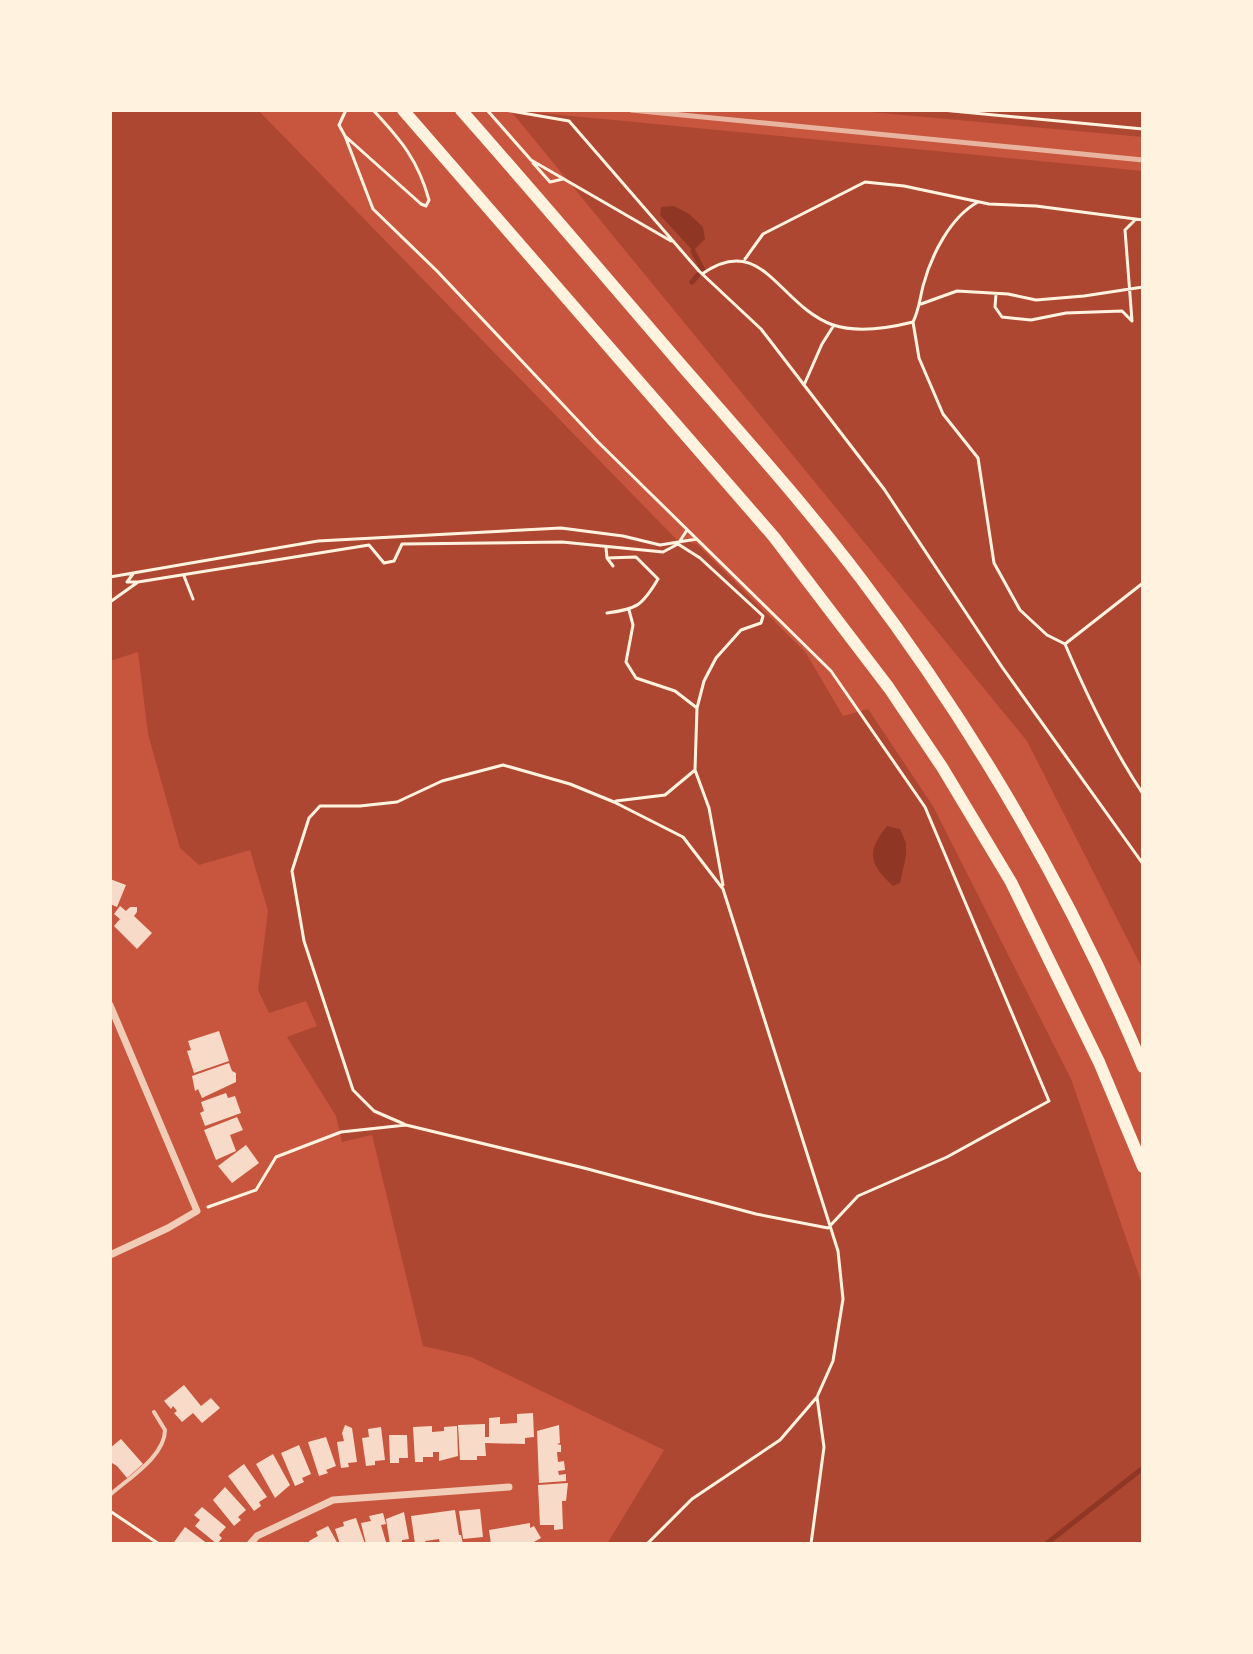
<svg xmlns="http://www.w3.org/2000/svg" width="1253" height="1654" font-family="Ubuntu,sans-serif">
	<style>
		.green { fill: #ae4732 }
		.water { fill: #8f3625 }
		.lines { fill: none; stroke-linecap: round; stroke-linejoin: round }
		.stream { stroke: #8f3625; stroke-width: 5 }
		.building { fill: #f7dbc8 }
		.path { stroke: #fff3e0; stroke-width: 3 }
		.service { stroke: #f1ccb7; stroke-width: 4 }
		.minor { stroke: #f1ccb7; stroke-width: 7 }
		.trunk { stroke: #fff3e0; stroke-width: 12 }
		.rail { stroke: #e9b49f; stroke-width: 5 }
	</style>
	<rect width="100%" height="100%" fill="#c8553d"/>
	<path class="green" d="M110 110H258L676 539 697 544 806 653 843 716 868 709 933 806 1071 1079 1143 1287V1544H607L664 1450 471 1357 423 1346 372 1135 342 1142 336 1116 287 1037 317 1026 306 1001 269 1013 258 990 268 911 250 850 199 865 180 848 148 734 138 652 110 661Z
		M510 110 1143 171V970L1027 741Z
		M848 110H1143V137Z"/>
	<path class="water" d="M674 206 689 214 703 227 705 239 693 251 660 215 661 207Z
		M887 826 900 829 906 843V856L900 883 893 886C869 864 866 852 887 826Z"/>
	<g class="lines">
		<path class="stream" d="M693 251 703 270
			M692 282 698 275
			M1046 1544 1143 1468"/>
	</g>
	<path class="building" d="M110 879 126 885 117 907 110 904Z
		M120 906 126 911 130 907H137V912L134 916 152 933 137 949 114 926 120 919 114 914Z
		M219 1031 229 1061 194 1073 187 1051 191 1050 188 1041Z
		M229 1063 232 1071 236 1073V1082L202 1098 198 1089 195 1091 192 1076Z
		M226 1093 228 1098 235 1096 241 1113 205 1126 200 1113 204 1111 201 1102Z
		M237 1117 243 1130 230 1135 236 1151 216 1160 204 1130Z
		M246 1145 259 1163 232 1183 218 1166Z
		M184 1385 201 1406 211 1398 220 1408 202 1423 193 1413 182 1422 174 1413 177 1411 173 1406 171 1409 164 1401Z
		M533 1413 534 1437 525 1438V1444L485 1443 486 1456H477V1460H460L458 1425 485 1424V1437H489V1418L500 1417V1424L517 1423V1414Z
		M345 1425 352 1428 357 1462 348 1463 349 1467 341 1468 337 1442 344 1441 342 1433Z
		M559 1425 560 1443 557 1444 561 1445V1452H557L558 1462 564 1461 565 1470 558 1471 559 1475 566 1474V1481L539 1483 537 1431Z
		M432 1426V1432L444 1431V1427L457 1426 458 1456 439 1461V1452H433V1457H423V1462H415L413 1427Z
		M381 1427 385 1460 375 1461V1465L366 1466 362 1438 369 1437 368 1429Z
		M389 1435H407L408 1458H399V1463H390Z
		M326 1437 336 1466 326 1470 328 1473 319 1476 308 1442Z
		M121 1439 143 1464 127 1478 117 1466 112 1463 110 1465V1448Z
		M299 1445 311 1474 302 1478 304 1482 295 1486 281 1453Z
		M273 1454 290 1485 275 1498 256 1464Z
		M244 1464 267 1497 259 1502 261 1506 254 1511 228 1476Z
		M568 1483 566 1501H562L563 1529 554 1530V1525H540L538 1485Z
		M225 1487 246 1510 238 1517 241 1520 234 1526 213 1500Z
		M202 1507 226 1527 219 1535 222 1538 217 1544 195 1526 200 1520 194 1515Z
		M480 1509 483 1537 463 1539 459 1511Z
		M455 1510 459 1535H461L463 1544H440L439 1539 425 1541 426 1544H415L411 1516Z
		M404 1512 409 1539 402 1540V1544H390L386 1519Z
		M383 1513 386 1524 381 1525 386 1542 366 1544 361 1523 371 1521 369 1516Z
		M356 1518 365 1544H340L335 1529 344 1526 343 1522Z
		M530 1523V1528L534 1526 541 1538 532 1543 491 1544 489 1530Z
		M328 1526 338 1544H310L309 1541 318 1536 316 1532Z
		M185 1527 208 1544H176L174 1542Z"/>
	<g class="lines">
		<path class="path" d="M346 110 339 125 345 136 421 204 426 206 429 200C418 160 401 140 373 110
			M487 110 531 160 671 241
			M505 110 569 121 699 271 761 329 884 489 1002 667 1143 864
			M942 110 1143 129
			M533 163 550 182 563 179
			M745 259 763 234 865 182 904 186 989 204 1036 206 1143 220
			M702 274C763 231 779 306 833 325 857 333 889 328 913 322 919 310 920 298 923 286 931 256 950 217 978 202
			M996 294 995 307 1002 317 1031 320 1066 313 1122 311 1132 321 1125 230 1134 221
			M921 304 957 291 1008 294 1036 300 1084 296 1143 287
			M913 322 919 358 943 414 978 458 994 563 1020 610 1047 635 1065 644C1087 696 1111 746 1143 794
			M804 385 822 344 834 325
			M678 544 700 558 763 616 761 623 741 630 716 658 704 681 697 708 695 770 709 808 723 885
			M606 548 607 558 636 557 658 579C642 606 637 609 607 613
			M607 558 613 566
			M133 574 127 582H138
			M184 576 193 599
			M110 577 318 541 561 528 623 536 660 545 697 539
			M110 602 138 582 369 545 384 563 394 561 402 544 562 542 663 552 678 544 687 530
			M629 610 633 625 626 662 636 678 675 691 697 708
			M1065 644 1143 583
			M616 801 665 795 695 770
			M404 1124 374 1111 353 1090 304 941 292 871 309 818 320 806H360L397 802 442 781 503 765 570 784 614 802 683 837 723 889 838 1251 843 1299 833 1361 817 1397 780 1440 692 1499 647 1544
			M208 1207 256 1190 276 1157 341 1132 406 1125 584 1168 756 1214 828 1228 858 1196 947 1157 1049 1101 925 807 831 671 598 442 437 271 373 209 345 136
			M110 1511 159 1544
			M811 1544 824 1447 817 1397"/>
		<path class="service" d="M111 1494C129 1478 165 1456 165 1430L154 1412"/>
		<path class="minor" d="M110 1005 197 1211 168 1228 110 1255
			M250 1544 257 1536 333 1500 509 1487"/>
		<path class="trunk" d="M403 110 774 537 889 688 942 767 1011 882 1099 1062 1143 1167
			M461 110C536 195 609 281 683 367 744 437 806 506 862 580 975 730 1071 894 1143 1067"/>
		<path class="rail" d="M631 110 1143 160"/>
	</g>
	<rect width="1253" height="1654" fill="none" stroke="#fff3e0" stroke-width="224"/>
</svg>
